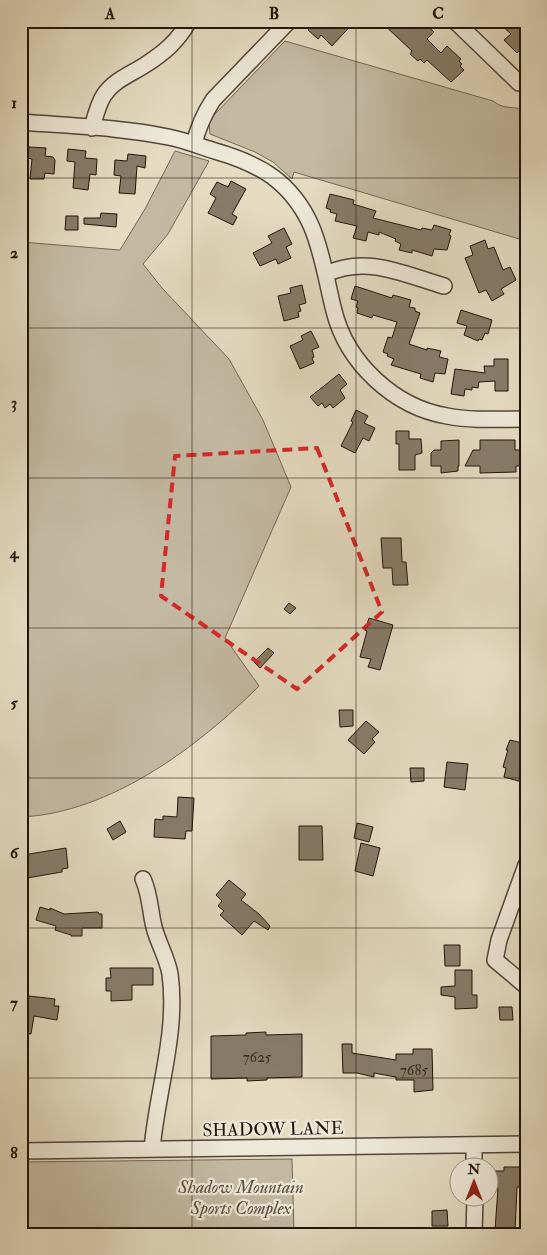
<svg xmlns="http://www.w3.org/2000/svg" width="547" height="1255" font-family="'IM FELL Double Pica',serif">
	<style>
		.green { fill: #c3b9a2; stroke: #736656 }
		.building { fill: #877b69; stroke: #23130a }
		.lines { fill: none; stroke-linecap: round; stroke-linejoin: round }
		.minor-casing { stroke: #534538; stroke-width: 18 }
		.minor { stroke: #ede8d7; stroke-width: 15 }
		.marked { fill: none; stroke: #d62828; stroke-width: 4; stroke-dasharray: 10 6; stroke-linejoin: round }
		.grid { fill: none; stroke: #23130a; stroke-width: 1; stroke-opacity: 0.55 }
		.labels { text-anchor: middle; stroke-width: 4.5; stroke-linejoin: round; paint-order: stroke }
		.number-label { font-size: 15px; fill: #3c2d22 }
		.street-label { font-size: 18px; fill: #23130a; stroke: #ede8d7 }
		.park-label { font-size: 18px; font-style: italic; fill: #5b4d3f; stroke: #ede8d7 }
		.neatline { fill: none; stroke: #23130a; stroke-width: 2 }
		.grid-label { font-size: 16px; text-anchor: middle; font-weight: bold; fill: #23130a }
	</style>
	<rect width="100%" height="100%" fill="#e4dbc1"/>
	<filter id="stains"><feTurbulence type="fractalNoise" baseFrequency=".004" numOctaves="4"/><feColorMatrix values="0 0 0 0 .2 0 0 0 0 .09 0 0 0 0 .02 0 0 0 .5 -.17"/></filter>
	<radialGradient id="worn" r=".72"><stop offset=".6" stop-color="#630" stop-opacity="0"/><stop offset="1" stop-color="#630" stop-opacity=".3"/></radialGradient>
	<path class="green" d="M285 41 493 101C504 110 514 106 526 110V241L294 172 292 179 273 162 255 152 210 134 209 123 214 115Z
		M175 151 209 161 168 234 143 264 162 288 229 359 263 420 291 487 225 638 259 686C198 747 110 813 21 817V242L120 250 145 209Z
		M292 1159 294 1234H21V1162Z"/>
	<path class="building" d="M316 21H355L332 46 321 35 318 39 308 30Z
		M380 21H421L434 32 427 39 441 53 447 46 461 59 459 61 462 64 460 66 464 70 451 82 427 60 424 63 420 59 418 61 410 54 412 51Z
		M497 21H518L526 28V57L519 51 517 53 504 40 511 34Z
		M29 147 46 148 45 156 53 157 55 160 54 174 45 173 44 179H30L32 159 27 158Z
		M68 149 86 151 85 158 97 159 96 175 90 174 88 190 73 188 75 162 67 161Z
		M128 154 146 156 145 168 137 166 135 194 119 193 121 176 114 175 115 160 127 161Z
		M231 181 246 189 232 214 237 217 233 225 208 213 216 198 210 194 217 182 228 187Z
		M330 194 354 200 353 204 376 211 373 218 421 230 422 228 432 230 434 225 451 230 449 235 451 236 447 250 434 249 432 256 412 250V253L399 250 401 244 395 241 396 239 379 232V235L368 232 366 241 353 238 357 226 335 221 337 214 330 212 331 210 326 208Z
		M101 213 117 214 116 227 84 224V218H100Z
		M66 216H78V230H65Z
		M284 228 292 244 286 247 291 258 278 264 276 259 260 266 253 253 272 243 268 236Z
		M485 240 488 249 494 247 503 270 510 267 516 280 501 289 504 294 492 301 486 290 479 293 465 258 473 255 470 246Z
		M302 285 306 303 299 305 301 311 298 312 299 317 284 321 278 296 291 293 290 288Z
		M355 286 392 298 393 295 411 300 409 307 415 308V311L420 313 409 344 427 350V348L441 351 439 357 448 359 445 374 435 373 433 382 420 378 421 374 391 365 394 359 387 356 388 354 383 352 388 337 392 338 397 322 373 315 372 318 357 313 358 308 356 307 358 301 351 299Z
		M461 310 492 320 488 334 485 333 482 340 479 339 478 341 464 335 467 326 457 323Z
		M311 331 319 347 312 350 314 357 312 358 314 363 300 369 290 346 303 340 301 336Z
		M494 359H508V391H495V381L479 382 478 388 472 387V390L465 389 464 396 451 394 455 369 485 373 484 366H494Z
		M339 374 347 384 340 390 345 398 333 408 330 404 325 408 322 403 318 406 310 397Z
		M356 410 368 416 364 423 375 428 369 441 363 438 355 453 341 446 353 422 351 421Z
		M396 431H409V439H421L422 453 415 455V470H399V444H396Z
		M459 440V466H458V471L441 473V466H431V453L434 450H441V441Z
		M480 440H515V450H525V466H516V472L480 473V466H465L473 450H480Z
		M381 538H401L402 562H406L408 585H393L392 568H383Z
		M289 603 296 608 290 614 284 609Z
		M369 618 393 625 380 670 368 667 371 659 360 657 367 631 365 630Z
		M268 648 274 653 260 668 254 662Z
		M339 710H353V726L340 727Z
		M366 721 379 732 372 739 375 742 364 754 348 740Z
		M510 740 526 744 520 769 525 770 522 782 504 777 506 768 503 767 508 750H506Z
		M447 762 468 764 465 790 444 787Z
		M410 768H424V781L411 782Z
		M178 797 194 798 192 831H186L185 839 154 837 155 819 163 820V816L177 817Z
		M120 821 126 832 113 840 107 829Z
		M357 823 373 827 369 842 354 838Z
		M299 826H322L323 860H299Z
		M361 843 380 848 373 876 355 871Z
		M66 848 68 868 62 869V872L27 878 23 855Z
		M229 880 246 894 241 900 259 914 270 926 268 930 254 921 242 935 220 915 224 911 218 906 222 901 216 895Z
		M40 907 50 910V908L64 914 98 912 99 914H102V928H82V936H71V935L55 930 56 926 36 920Z
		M444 945H460V966H445Z
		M110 968H153V985H132V1000L111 1001V991H106V978H111Z
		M455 970H472V995H477V1008L455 1009V997L441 995V987L455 986Z
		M29 996 55 999 54 1006H59L57 1020 34 1016 31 1034 21 1033V1008L27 1009Z
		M499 1007H512L513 1020H500Z
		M266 1032V1035L302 1034V1077L267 1078V1080L247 1081V1078L211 1079V1036L246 1035V1033Z
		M342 1044H352V1053L396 1060V1054H413V1049H432L433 1090 414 1092V1080H396V1077L374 1073V1077L357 1073H343Z
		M504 1167H525V1187H517L515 1231 495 1230 498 1188H495V1171H504Z
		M447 1210 448 1226H432V1211Z"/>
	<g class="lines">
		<g class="minor-casing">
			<path id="minor" d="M455 21 519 83
				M21 122C70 126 120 127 168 137 184 140 199 146 215 151 236 157 255 164 273 177 319 212 321 260 334 311 347 363 394 407 447 416 473 421 499 419 526 419
				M92 128C95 117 98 104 104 95 114 80 131 74 145 65 164 53 178 41 189 21
				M194 144C198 127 204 114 213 100L289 21
				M326 274C367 255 403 274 444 286
				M526 865 499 940 495 960 526 986
				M143 879C150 894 150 911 154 927 158 943 167 957 170 974 178 1033 157 1091 152 1149
				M474 1145V1168
				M21 1151 526 1144
				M474 1234 475 1198"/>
		</g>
		<use href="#minor" class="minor"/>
	</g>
	<path class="marked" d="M317 448 382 612 297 689 161 596 175 456Z"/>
	<path class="grid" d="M192 21V1234M356 21V1234M21 178H526M21 328H526M21 478H526M21 628H526M21 778H526M21 928H526M21 1078H526"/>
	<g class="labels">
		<g class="number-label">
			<text x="257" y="1062">7625</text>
			<text x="414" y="1075">7685</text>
		</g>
		<g class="street-label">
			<text transform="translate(273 1129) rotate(-1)" y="6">SHADOW LANE</text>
		</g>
		<g class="park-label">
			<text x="241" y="1193">Shadow Mountain<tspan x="241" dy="21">Sports Complex</tspan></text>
		</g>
	</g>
	<rect width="547" height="1255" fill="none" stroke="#e4dbc1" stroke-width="55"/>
	<g transform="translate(474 1182)"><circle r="24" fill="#ede8d7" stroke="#9c9385"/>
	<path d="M0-4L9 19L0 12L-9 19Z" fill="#8f2418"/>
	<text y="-8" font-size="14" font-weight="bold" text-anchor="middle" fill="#23130a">N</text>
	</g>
	<rect x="28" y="28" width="492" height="1200" class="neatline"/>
	<g class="grid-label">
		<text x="110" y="19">A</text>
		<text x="274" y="19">B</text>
		<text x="438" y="19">C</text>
		<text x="14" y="108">1</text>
		<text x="14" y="258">2</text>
		<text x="14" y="408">3</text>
		<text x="14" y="558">4</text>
		<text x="14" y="708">5</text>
		<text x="14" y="858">6</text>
		<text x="14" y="1008">7</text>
		<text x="14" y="1158">8</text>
	</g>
	<rect width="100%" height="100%" filter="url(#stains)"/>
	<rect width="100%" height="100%" fill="url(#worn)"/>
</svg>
